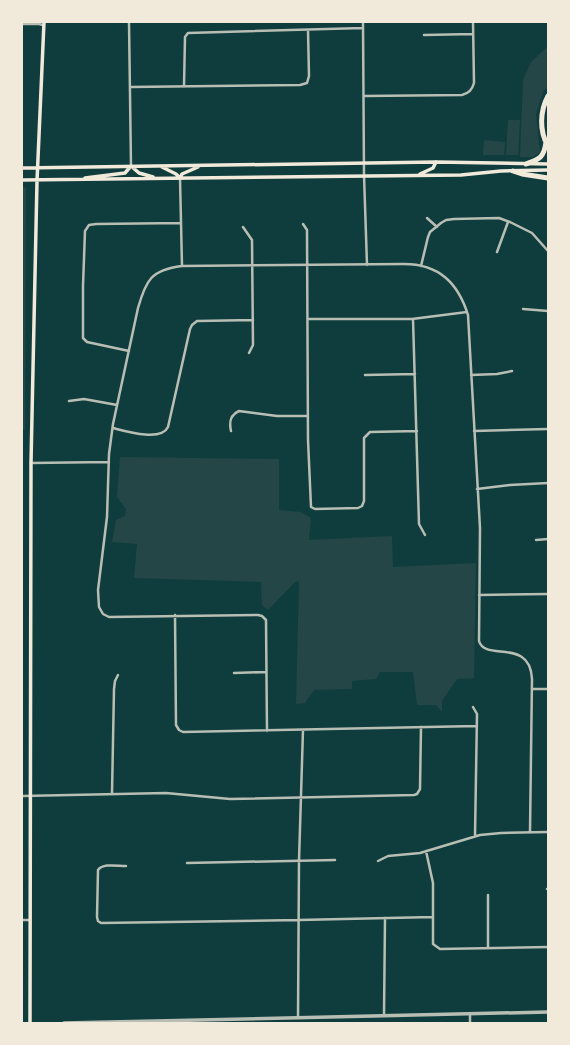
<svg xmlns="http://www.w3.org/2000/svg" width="570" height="1045" font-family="Barlow,sans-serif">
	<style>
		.green { fill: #244646 }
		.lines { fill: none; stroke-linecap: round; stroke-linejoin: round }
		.minor { stroke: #b8beb3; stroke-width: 2.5 }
		.tertiary { stroke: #b8beb3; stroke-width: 3.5 }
		.secondary { stroke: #f1e9da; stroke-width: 3.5 }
		.motorway { stroke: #f1e9da; stroke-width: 5 }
	</style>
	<rect width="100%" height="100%" fill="#0f3d3e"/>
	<path class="green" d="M548 46V86L543 92 536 114 540 152 533 157H520L523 80 531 62Z
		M508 120H520L518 155H506Z
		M484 140 505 142 504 155H483Z
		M22 186 26 188 25 430 22 429Z
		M120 457 279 459V510L301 512 311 518 309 540 392 536 393 567 476 563 474 678 457 679 442 701V712L436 705H417L413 672H380L376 679 352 681V689L314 690 305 703 296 704 299 582 296 581 268 610 262 605 261 582 134 578 137 544 112 542 116 520 125 516 126 509 117 497Z"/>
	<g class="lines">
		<path class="minor" d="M129 22 131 166
			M363 22 364 175 367 265
			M22 24H39L43 25
			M424 35 473 34
			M184 86 185 37 188 33 363 28
			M130 87 300 85 307 83 309 76 308 30
			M364 96 462 95C469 93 472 90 474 83L473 22
			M180 178 182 266
			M427 218 437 227
			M303 224 307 230 308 440 311 507 315 509 358 508 362 506 364 501V438L370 432 417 431
			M243 227 252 240 253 345 249 353
			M497 252 508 222
			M421 266 428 237 430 232 441 223 446 220 454 219 499 218 510 222 532 233 548 251
			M523 309 548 311
			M308 319H412L467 312
			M413 319 419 524 425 535
			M129 351 87 342 83 338V286L85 231 89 225 96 224 181 223
			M365 375 415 374
			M471 375 497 374 512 371
			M69 401 84 399 117 405
			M113 428C125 431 161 442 168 427L190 329 192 325 197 321 253 320
			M231 431C229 422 230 415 239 411L277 416H308
			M474 431 548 429
			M31 463 109 462
			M477 489 510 485 548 483
			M536 540 548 539
			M479 595 548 594
			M175 615 176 725 179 730 183 732 477 726
			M234 673 266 672
			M532 689H548
			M473 707 477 714 475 836
			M267 731 266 620 262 616 258 615 109 617 103 614 99 607 98 590 107 517 109 454 113 424 138 308C146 280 151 270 182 266L404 264C439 264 458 283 468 315L480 528 479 641C485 662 530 637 532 679L530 832
			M112 794 114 689 115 681 118 675
			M22 796 166 793 230 799 414 795 417 794 420 789 421 727
			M426 851 433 883V944L440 949 548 947
			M378 861 388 856 420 853 480 835 501 833 548 832
			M187 863 335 860
			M126 866C117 866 103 863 98 870L97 917 98 921 101 923 299 920 433 917
			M547 889H548
			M22 920H30
			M488 948V895
			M384 1015 385 918
			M298 1018 299 861 303 730
			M470 1023V1014"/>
		<path class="tertiary" d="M64 1023 548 1012"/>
		<path class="secondary" d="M162 167 176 174 180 178 182 174 198 167
			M22 168 436 162 548 164
			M420 174 433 168 436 162
			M85 178 125 173 131 166 139 173 153 177
			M22 180 461 175 501 171 548 170
			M30 1023 31 463 37 181 44 22"/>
		<path class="motorway" d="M548 96C540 111 539 131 548 146
			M526 164C539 159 544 158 546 142
			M513 171 522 174 548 178"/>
	</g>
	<rect width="570" height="1045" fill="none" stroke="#f1e9da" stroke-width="46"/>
</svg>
